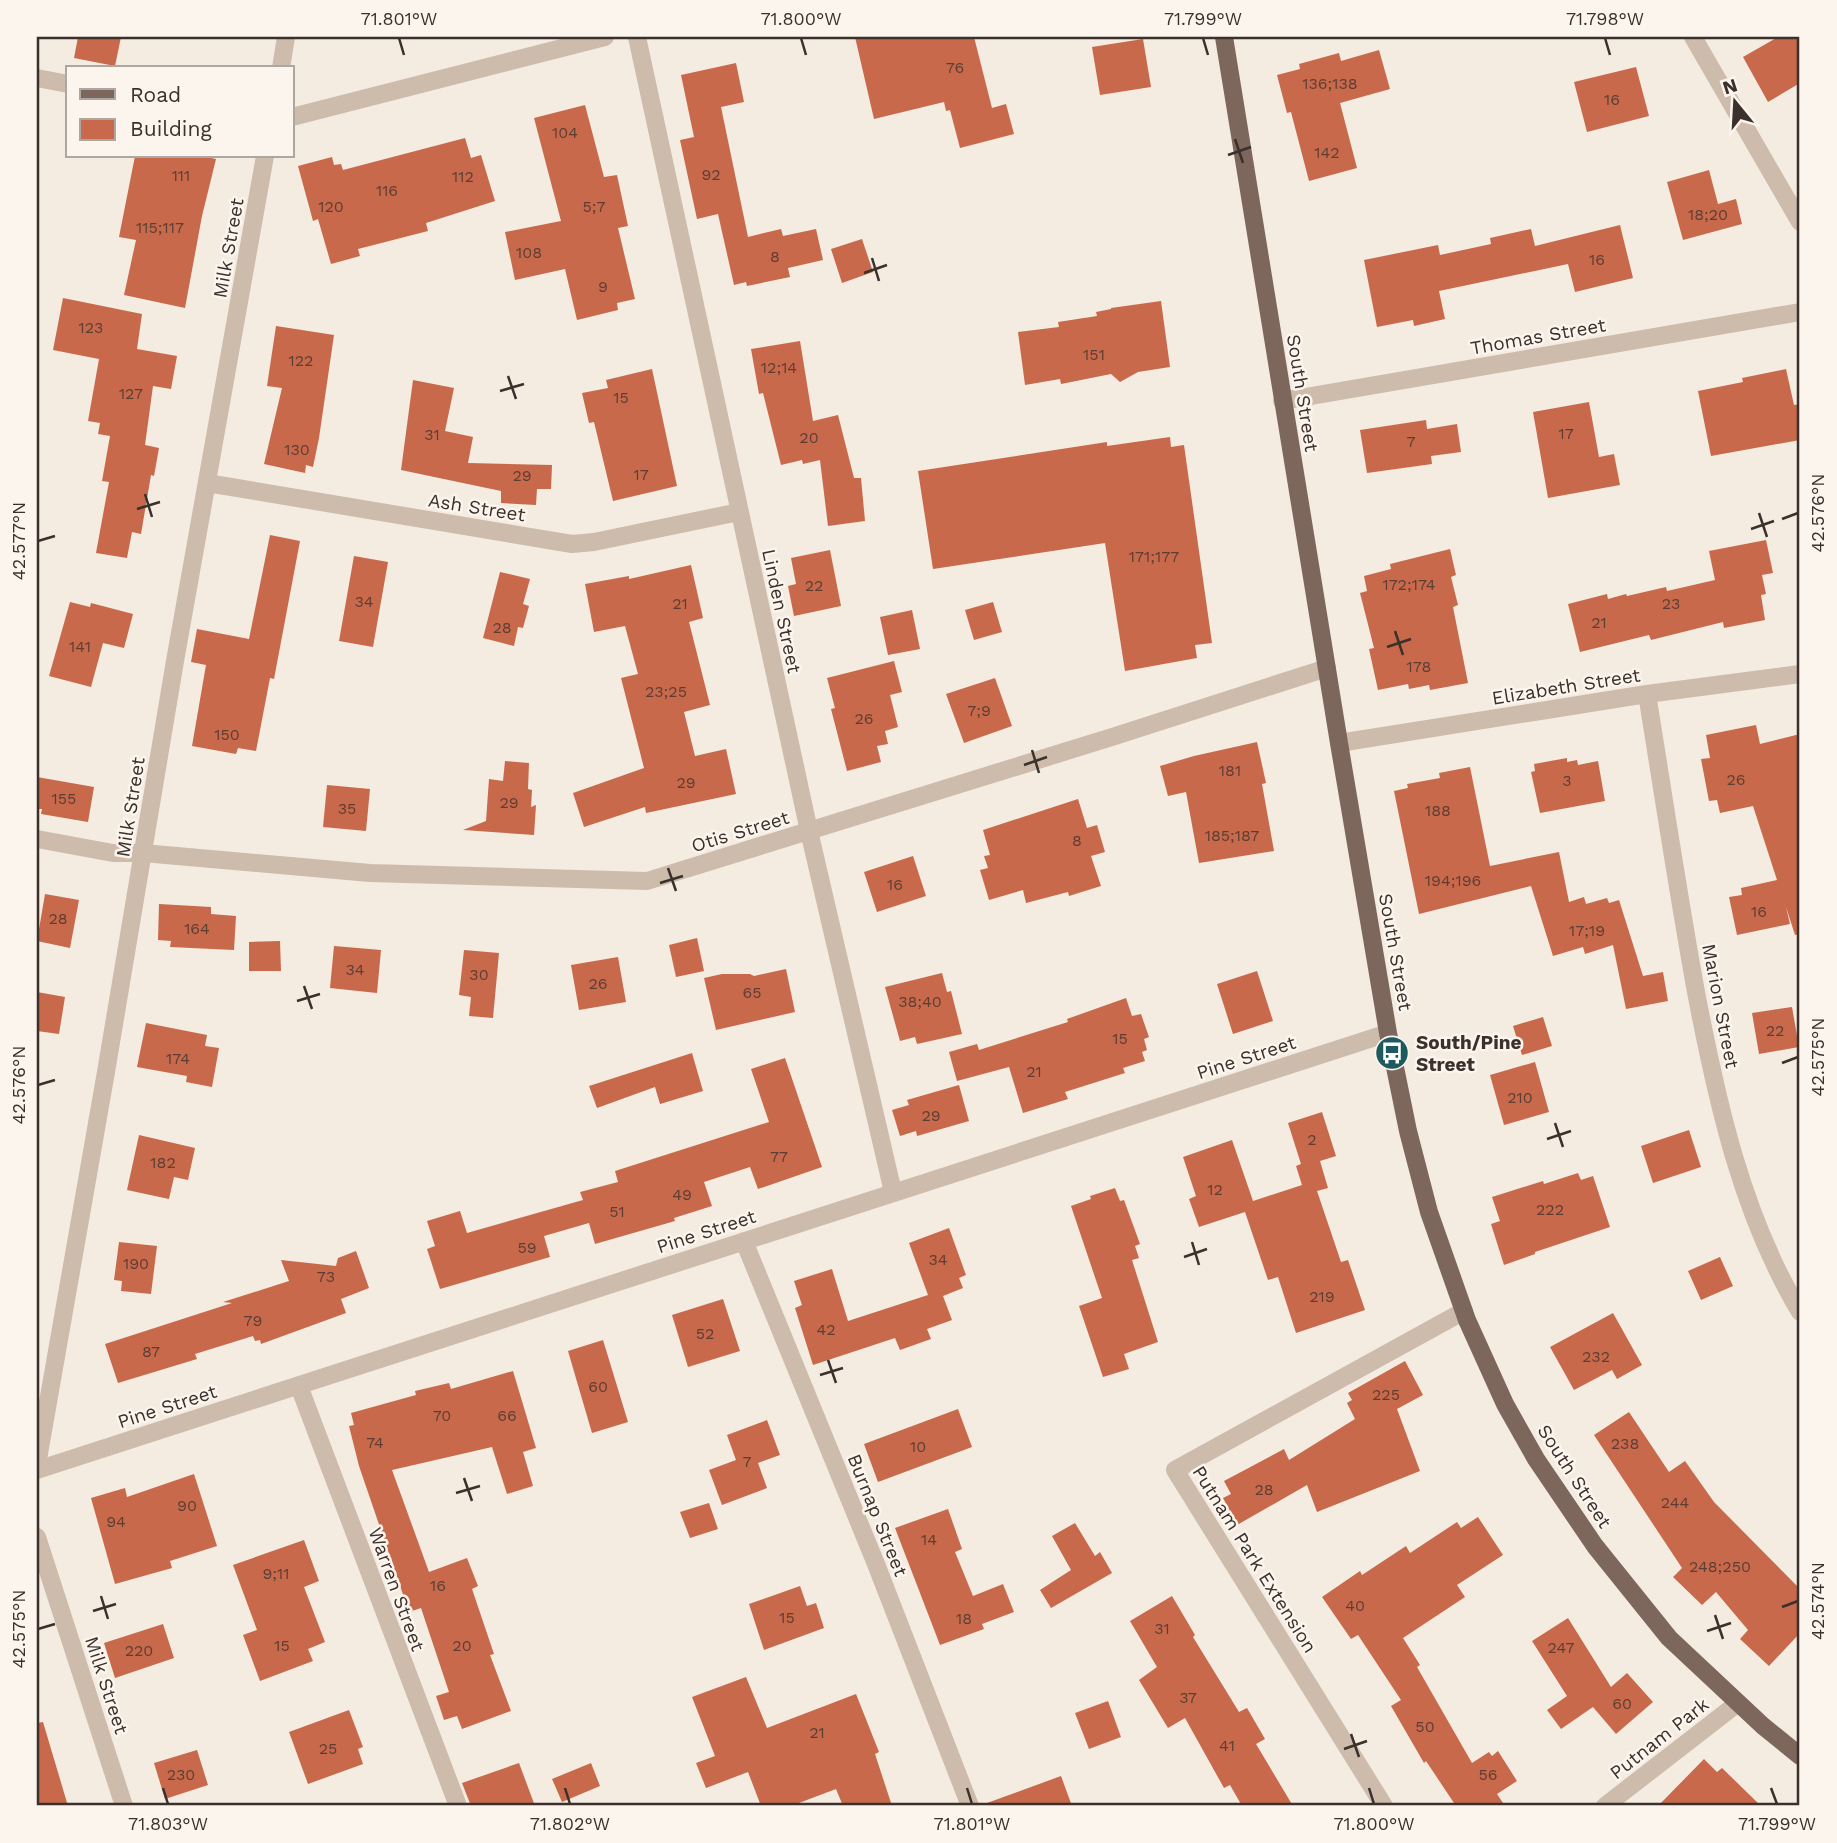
<svg xmlns="http://www.w3.org/2000/svg" width="1837" height="1843" font-family="'Work Sans',sans-serif">
	<style>
		.building { fill: #c8694b }
		.lines { fill: none; stroke-linecap: round; stroke-linejoin: round }
		.minor { stroke: #cdbbac; stroke-width: 18 }
		.major { stroke: #7d675c; stroke-width: 18 }
		.ticks { fill: none; stroke: #3b302b; stroke-width: 2.5 }
		.labels { text-anchor: middle; stroke-width: 5; stroke-linejoin: round; paint-order: stroke }
		.number-label { font-size: 16px; fill: #5e3e33 }
		.street-label { font-size: 19px; fill: #3b302b; stroke: #fbf5ee }
		.poi-label { font-size: 19px; font-weight: bold; fill: #3b302b; stroke: #fbf5ee; text-anchor: start }
		.neatline { fill: none; stroke: #3b302b; stroke-width: 2.5 }
		.ticks-label { font-size: 18px; text-anchor: middle; fill: #3b302b }
	</style>
	<rect width="100%" height="100%" fill="#f4ebe1"/>
	<path class="building" d="M78 37H121L115 66 74 58Z
		M855 37H974L992 108 1006 104 1014 134 960 148 950 110 946 111 944 102 874 119Z
		M1778 37H1800V83L1768 102 1743 57Z
		M1143 39 1151 87 1100 95 1092 47Z
		M1379 50 1390 89 1340 103 1357 168 1309 181 1291 112 1287 113 1277 75 1300 69 1299 64 1339 53 1341 61Z
		M736 63 744 102 721 107 748 237 781 229 783 236 816 229 823 260 788 268 790 277 747 286 746 282 734 285 718 214 697 219 680 140 694 137 681 75Z
		M1636 67 1649 116 1587 132 1574 82Z
		M585 105 604 177 617 175 628 226 618 228 635 299 617 303 618 310 577 320 565 269 515 280 505 232 561 221 534 118Z
		M465 138 471 158 481 155 495 201 426 223 428 231 358 249 360 256 331 264 318 219 313 221 298 166 332 157 334 165 341 164 343 170Z
		M135 156H202L216 159 202 216 185 308 124 295 136 240 119 237Z
		M1709 170 1718 204 1736 199 1742 224 1683 240 1667 182Z
		M1620 225 1633 278 1575 292 1568 264 1439 291 1445 319 1414 326 1413 320 1377 327 1364 260 1438 245 1440 255 1491 244 1490 238 1531 229 1535 246Z
		M862 239 873 272 842 283 831 249Z
		M63 298 142 314 137 349 177 356 171 389 153 386 145 445 159 448 154 476 151 475 141 534 132 532 127 558 96 553 109 482 102 481 110 436 98 434 100 423 88 421 99 359 53 350Z
		M1161 301 1170 367 1138 372 1120 382 1111 374 1061 384 1060 379 1025 385 1018 332 1059 327 1058 322 1097 316 1096 312 1111 309V308Z
		M276 326 334 335 319 438 313 467 306 465 305 473 264 464 282 388 267 386Z
		M800 341 813 421 838 415 854 478H861L865 521 828 526 820 460 803 464 802 460 781 465 763 393 759 394 751 349Z
		M652 369 677 486 613 501 594 422 589 423 582 393 608 388 606 380Z
		M1786 369 1794 405 1800 404V440L1711 456 1698 391 1743 382 1742 378Z
		M413 380 454 388 445 431 473 437 468 463 552 465 551 489H537L536 505 501 503V491L401 470Z
		M1589 402 1599 457 1614 454 1620 485 1548 498 1533 412Z
		M1426 420 1427 429 1457 424 1461 452 1431 456 1432 464 1367 473 1360 430Z
		M1170 437 1171 447 1184 445 1212 643 1195 645 1197 658 1125 671 1105 543 933 569 918 471 1107 442V446Z
		M270 535 300 541 274 679 270 678 256 751 238 748 236 754 192 746 206 665 191 662 197 629 249 639Z
		M1766 540 1773 573 1762 575 1766 594 1761 595 1765 620 1724 628 1723 622 1651 640 1649 635 1580 652 1568 604 1607 594 1608 599 1626 594 1627 596 1666 587 1667 591 1715 580 1709 551Z
		M1450 549 1456 575 1451 577 1458 605 1453 607 1468 683 1430 690 1429 685 1409 689 1408 684 1378 690 1369 649 1374 648 1360 593 1367 591 1364 576 1391 569 1390 564Z
		M830 550 841 606 794 616 788 586 796 584 791 558Z
		M354 556 388 562 373 647 339 641Z
		M691 565 703 618 689 622 710 705 684 712 695 756 726 749 736 794 646 813 645 807 584 827 573 793 644 768 621 678 638 674 625 626 594 632 585 584 629 576V579Z
		M500 572 530 579 523 604 529 606 523 628 518 627 514 646 483 638Z
		M70 602 90 607 91 603 133 614 124 648 103 643 91 687 49 676Z
		M993 602 1002 632 974 640 965 610Z
		M912 610 920 649 888 655 880 617Z
		M894 661 902 692 890 695 898 727 885 731 888 744 877 746 881 762 847 771 831 709 835 708 827 678Z
		M995 678 1012 726 964 743 946 694Z
		M1756 725 1760 744 1800 734V934L1795 935 1786 907 1790 924 1737 935 1729 897 1742 895 1741 888 1777 880 1753 806 1720 813 1717 800 1709 801 1701 759 1710 758 1706 735Z
		M1257 742 1266 783 1262 784 1274 851 1199 863 1186 792 1168 796 1160 766 1194 756Z
		M1567 758V762L1577 760 1578 765 1598 761 1605 801 1540 813 1531 772 1535 771 1534 764Z
		M505 761 529 763 528 789 532 790 531 807 536 805 534 835 463 830 486 821 489 779 503 781Z
		M1470 767 1490 866 1559 852 1569 902 1584 897 1586 904 1607 898 1609 903 1619 900 1643 976 1663 972 1668 1001 1626 1009 1613 945 1585 954 1583 947 1553 956 1531 886 1419 914 1394 791 1408 788 1407 784 1440 778 1439 773Z
		M37 777 94 787 88 822 41 814 42 809H37Z
		M327 785 370 789 366 831 323 827Z
		M1078 799 1087 828 1097 825 1105 852 1091 856 1101 886 1069 896 1068 892 1026 903 1023 890 989 900 980 870 988 868 984 856 990 855 983 830Z
		M913 856 926 896 877 912 864 872Z
		M45 894 79 900 70 948 37 941Z
		M159 904 211 907V914L236 916 234 950 170 947 171 941 158 940Z
		M697 938 704 971 676 977 669 945Z
		M280 941 281 971H249V942Z
		M334 946 381 950 377 993 330 988Z
		M464 950 499 953 493 1018 469 1016 471 997 459 995Z
		M618 957 626 1002 579 1010 571 965Z
		M786 969 795 1012 716 1030 704 978 722 974H750L754 976Z
		M1257 971 1273 1021 1233 1034 1217 984Z
		M942 973 947 992 951 991 962 1034 917 1044 915 1037 900 1041 885 987Z
		M37 992 65 997 59 1034 37 1031Z
		M1126 998 1132 1016 1141 1014 1149 1037 1144 1039 1147 1050 1142 1052 1145 1061 1123 1068 1125 1073 1065 1092 1068 1099 1023 1113 1009 1067 957 1081 949 1052 977 1044 979 1050 1068 1022 1067 1019Z
		M1792 1007 1799 1047 1759 1054 1752 1013Z
		M1543 1017 1552 1046 1522 1055 1513 1026Z
		M146 1023 207 1035 205 1046 219 1048 212 1087 186 1082 187 1076 137 1067Z
		M692 1053 703 1091 660 1104 655 1087 597 1108 589 1086Z
		M785 1058 822 1167 758 1189 750 1167 704 1182 712 1206 674 1218 675 1221 595 1244 589 1223 544 1236 550 1257 440 1289 427 1249 435 1246 427 1221 460 1211 467 1233 583 1200 580 1192 618 1182 615 1171 769 1122 751 1069Z
		M1535 1062 1549 1112 1504 1125 1490 1075Z
		M959 1085 969 1121 917 1136 916 1131 900 1136 892 1110 909 1105 907 1100Z
		M1322 1112 1336 1156 1320 1161 1328 1188 1317 1191 1341 1262 1348 1260 1365 1310 1296 1333 1278 1277 1268 1280 1245 1212 1199 1227 1189 1199 1196 1196 1183 1157 1232 1140 1253 1201 1302 1185 1296 1166 1301 1164 1288 1123Z
		M1689 1130 1701 1167 1653 1183 1641 1146Z
		M139 1135 195 1148 188 1180 174 1177 169 1199 127 1190Z
		M1578 1173 1581 1180 1593 1176 1610 1227 1535 1252V1254L1504 1265 1491 1224 1500 1221 1492 1197 1543 1181 1544 1184Z
		M1115 1188 1120 1201 1124 1200 1140 1244 1135 1246 1139 1258 1132 1260 1158 1342 1124 1354 1129 1369 1103 1377 1079 1306 1102 1298 1071 1206 1091 1199 1090 1196Z
		M949 1228 966 1275 959 1278 963 1288 943 1296 952 1320 927 1329 931 1339 900 1350 895 1338 813 1365 795 1308 802 1305 794 1281 832 1269 848 1321 928 1295 909 1243Z
		M119 1242 157 1246 151 1294 121 1291 122 1281 114 1280Z
		M356 1251 369 1288 341 1299 346 1313 261 1344 260 1340 255 1341 253 1336 195 1354 197 1359 118 1383 105 1344 232 1303 223 1302 289 1281 281 1260 336 1266 338 1258Z
		M1720 1257 1733 1286 1701 1300 1688 1271Z
		M723 1299 740 1351 688 1367 672 1315Z
		M1613 1313 1642 1365 1617 1379 1612 1370 1574 1390 1550 1347Z
		M603 1340 628 1422 592 1433 568 1351Z
		M1405 1361 1423 1395 1397 1409 1420 1471 1317 1512 1307 1485 1237 1525 1223 1498 1231 1494 1224 1481 1284 1449 1289 1460 1355 1419 1347 1403 1352 1400 1348 1393Z
		M513 1371 536 1448 523 1452 533 1486 507 1494 492 1447 392 1470 429 1572 467 1558 478 1586 472 1589 494 1654 490 1655 511 1711 462 1729 457 1716 444 1720 436 1696 449 1692 421 1608 409 1612 359 1466 349 1426 354 1425 351 1413 416 1395 415 1391 449 1383 451 1389Z
		M958 1409 972 1447 878 1482 864 1444Z
		M1629 1412 1669 1472 1685 1461 1714 1502 1800 1589V1633L1769 1666 1740 1639 1748 1630 1716 1592 1702 1605 1673 1577 1682 1568 1594 1435Z
		M767 1420 780 1455 758 1463 767 1488 722 1505 709 1470 736 1460 727 1435Z
		M194 1474 217 1546 170 1561 172 1568 115 1584 91 1498 125 1488 127 1497Z
		M709 1503 718 1529 690 1538 680 1512Z
		M948 1509 962 1549 955 1552 973 1596 1003 1584 1014 1612 982 1624 984 1629 940 1645 895 1528Z
		M1478 1517 1503 1555 1457 1585 1465 1597 1403 1638 1420 1665 1417 1667 1472 1763 1489 1752 1492 1756 1498 1751 1517 1781 1497 1794 1505 1806H1456L1426 1761 1424 1763 1391 1706 1401 1700 1358 1635 1351 1639 1322 1597 1360 1571 1362 1575 1406 1546 1410 1553 1457 1522 1461 1528Z
		M1075 1523 1095 1556 1100 1552 1112 1573 1051 1608 1040 1590 1071 1570 1052 1536Z
		M304 1540 319 1581 304 1587 325 1642 308 1649 313 1661 260 1681 243 1635 257 1630 233 1565Z
		M800 1586 807 1606 816 1603 824 1628 764 1650 749 1604Z
		M1172 1596 1195 1635 1193 1637 1239 1712 1247 1708 1265 1739 1256 1744 1293 1806H1242L1230 1785 1224 1788 1185 1718 1168 1728 1139 1680 1157 1667 1130 1621Z
		M1568 1618 1611 1687 1627 1673 1653 1702 1616 1734 1593 1707 1561 1729 1547 1710 1567 1696 1532 1641Z
		M163 1624 174 1658 115 1678 104 1643Z
		M746 1677 767 1728 856 1694 879 1752 875 1754 892 1806H843L836 1789 791 1806H761L748 1772 706 1788 696 1763 715 1756 692 1697Z
		M1108 1701 1121 1737 1089 1749 1075 1713Z
		M349 1710 363 1747 358 1749 363 1764 308 1784 289 1732Z
		M43 1722 68 1806H37V1723Z
		M197 1750 208 1785 165 1799 154 1763Z
		M1704 1759 1717 1772 1722 1768 1761 1806H1658Z
		M519 1763 535 1806H471L462 1783Z
		M591 1763 600 1786 562 1802 552 1779Z
		M1061 1776 1072 1806H988L987 1803Z"/>
	<g class="lines">
		<path class="minor" d="M637 37 809 831 893 1192
			M1693 37 1800 222
			M281 68 286 37
			M37 78 68 84
			M292 117 605 37
			M1282 401 1800 312
			M207 483 572 544 594 542 739 512
			M1647 694C1663 793 1678 893 1696 992 1717 1102 1742 1215 1800 1312
			M1339 743 1647 694 1800 674
			M37 839 113 853H143L370 873 647 881 1112 737 1327 668
			M744 1241 876 1564 970 1806
			M299 1386 458 1806
			M37 1465 106 1072 175 661 265 156
			M37 1470 1388 1033
			M37 1537 124 1806
			M1384 1806 1175 1470 1464 1311
			M1605 1806 1738 1703"/>
		<path class="major" d="M1224 37 1339 743 1388 1033 1408 1131 1429 1212 1467 1320 1505 1404 1536 1459 1595 1546 1669 1638 1763 1726 1800 1756"/>
	</g>
	<path class="ticks" d="M399 38 404 55M801 38 806 55M1203 38 1208 55M1605 38 1610 55M1235 139 1243 163M1228 155 1251 147M872 258 879 281M864 273 887 265M508 376 516 399M500 391 524 384M145 494 152 517M137 509 160 502M1759 513 1767 537M1782 519 1798 513M1751 529 1774 521M38 541 55 536M1395 631 1403 655M1387 647 1411 639M1032 750 1039 773M1024 765 1047 757M668 868 676 891M660 883 683 876M304 986 312 1009M297 1001 320 994M1782 1063 1798 1057M38 1085 55 1080M1555 1123 1563 1147M1547 1139 1571 1131M1192 1242 1199 1265M1184 1257 1207 1249M828 1360 836 1383M820 1375 843 1368M464 1478 472 1501M456 1493 480 1486M101 1596 108 1619M1782 1607 1798 1601M93 1611 116 1604M1715 1615 1723 1639M38 1629 55 1624M1707 1631 1731 1623M1351 1734 1359 1757M1344 1749 1367 1741M163 1788 168 1804M565 1788 570 1804M967 1788 972 1804M1369 1788 1374 1804M1771 1788 1777 1804"/>
	<defs>
		<g id="bus-disc" transform="scale(1.75)"><circle r="9.5" fill="#1f5a5e" stroke="#fbf5ee"/><path d="M-5-6H5V4H4V6H2V4H-2V6H-4V4H-5ZM-3.5-4V0h7V-4ZM-3.5 1.2v1.5H-2V1.2ZM2 1.2v1.5H3.5V1.2Z" fill="#fff"/></g>
	</defs>
	<g fill-rule="evenodd">
		<use href="#bus-disc" x="1392" y="1053"/>
	</g>
	<g class="labels">
		<g class="number-label">
			<text x="955" y="73">76</text>
			<text x="1330" y="89">136;138</text>
			<text x="1612" y="105">16</text>
			<text x="565" y="138">104</text>
			<text x="1327" y="158">142</text>
			<text x="711" y="180">92</text>
			<text x="181" y="181">111</text>
			<text x="463" y="182">112</text>
			<text x="387" y="196">116</text>
			<text x="331" y="212">120</text>
			<text x="594" y="212">5;7</text>
			<text x="1708" y="220">18;20</text>
			<text x="160" y="233">115;117</text>
			<text x="529" y="258">108</text>
			<text x="775" y="262">8</text>
			<text x="1597" y="265">16</text>
			<text x="603" y="292">9</text>
			<text x="91" y="333">123</text>
			<text x="1094" y="360">151</text>
			<text x="301" y="366">122</text>
			<text x="779" y="373">12;14</text>
			<text x="131" y="399">127</text>
			<text x="621" y="403">15</text>
			<text x="1566" y="439">17</text>
			<text x="432" y="440">31</text>
			<text x="809" y="443">20</text>
			<text x="1411" y="447">7</text>
			<text x="297" y="455">130</text>
			<text x="641" y="480">17</text>
			<text x="522" y="481">29</text>
			<text x="1154" y="562">171;177</text>
			<text x="1409" y="590">172;174</text>
			<text x="814" y="591">22</text>
			<text x="364" y="607">34</text>
			<text x="680" y="609">21</text>
			<text x="1671" y="609">23</text>
			<text x="1599" y="628">21</text>
			<text x="502" y="633">28</text>
			<text x="80" y="652">141</text>
			<text x="1419" y="672">178</text>
			<text x="666" y="697">23;25</text>
			<text x="979" y="716">7;9</text>
			<text x="864" y="724">26</text>
			<text x="227" y="740">150</text>
			<text x="1230" y="776">181</text>
			<text x="1736" y="785">26</text>
			<text x="1567" y="786">3</text>
			<text x="686" y="788">29</text>
			<text x="64" y="804">155</text>
			<text x="509" y="808">29</text>
			<text x="347" y="814">35</text>
			<text x="1438" y="816">188</text>
			<text x="1232" y="841">185;187</text>
			<text x="1077" y="846">8</text>
			<text x="1453" y="886">194;196</text>
			<text x="895" y="890">16</text>
			<text x="1759" y="917">16</text>
			<text x="58" y="924">28</text>
			<text x="197" y="934">164</text>
			<text x="1587" y="936">17;19</text>
			<text x="355" y="975">34</text>
			<text x="479" y="980">30</text>
			<text x="598" y="989">26</text>
			<text x="752" y="998">65</text>
			<text x="920" y="1007">38;40</text>
			<text x="1775" y="1036">22</text>
			<text x="1120" y="1044">15</text>
			<text x="178" y="1064">174</text>
			<text x="1034" y="1077">21</text>
			<text x="1520" y="1103">210</text>
			<text x="931" y="1121">29</text>
			<text x="1312" y="1145">2</text>
			<text x="779" y="1162">77</text>
			<text x="163" y="1168">182</text>
			<text x="1215" y="1195">12</text>
			<text x="682" y="1200">49</text>
			<text x="1550" y="1215">222</text>
			<text x="617" y="1217">51</text>
			<text x="527" y="1253">59</text>
			<text x="938" y="1265">34</text>
			<text x="136" y="1269">190</text>
			<text x="326" y="1282">73</text>
			<text x="1322" y="1302">219</text>
			<text x="253" y="1326">79</text>
			<text x="826" y="1335">42</text>
			<text x="705" y="1339">52</text>
			<text x="151" y="1357">87</text>
			<text x="1596" y="1362">232</text>
			<text x="598" y="1392">60</text>
			<text x="1386" y="1400">225</text>
			<text x="442" y="1421">70</text>
			<text x="507" y="1421">66</text>
			<text x="375" y="1448">74</text>
			<text x="1625" y="1449">238</text>
			<text x="918" y="1452">10</text>
			<text x="747" y="1467">7</text>
			<text x="1264" y="1495">28</text>
			<text x="1675" y="1508">244</text>
			<text x="187" y="1511">90</text>
			<text x="116" y="1527">94</text>
			<text x="929" y="1545">14</text>
			<text x="1720" y="1572">248;250</text>
			<text x="276" y="1579">9;11</text>
			<text x="438" y="1591">16</text>
			<text x="1355" y="1611">40</text>
			<text x="787" y="1623">15</text>
			<text x="964" y="1624">18</text>
			<text x="1162" y="1634">31</text>
			<text x="282" y="1651">15</text>
			<text x="462" y="1651">20</text>
			<text x="1561" y="1653">247</text>
			<text x="139" y="1656">220</text>
			<text x="1188" y="1703">37</text>
			<text x="1622" y="1709">60</text>
			<text x="1425" y="1732">50</text>
			<text x="817" y="1738">21</text>
			<text x="1227" y="1751">41</text>
			<text x="328" y="1754">25</text>
			<text x="181" y="1780">230</text>
			<text x="1488" y="1780">56</text>
		</g>
		<g class="street-label">
			<text transform="translate(228 248) rotate(-80)" y="7">Milk Street</text>
			<text transform="translate(1538 336) rotate(-10)" y="7">Thomas Street</text>
			<text transform="translate(1303 393) rotate(81)" y="7">South Street</text>
			<text transform="translate(477 507) rotate(9)" y="7">Ash Street</text>
			<text transform="translate(782 611) rotate(78)" y="7">Linden Street</text>
			<text transform="translate(1566 686) rotate(-9)" y="7">Elizabeth Street</text>
			<text transform="translate(130 807) rotate(-81)" y="7">Milk Street</text>
			<text transform="translate(740 831) rotate(-17)" y="7">Otis Street</text>
			<text transform="translate(1396 952) rotate(80)" y="7">South Street</text>
			<text transform="translate(1721 1006) rotate(79)" y="7">Marion Street</text>
			<text transform="translate(1246 1057) rotate(-18)" y="7">Pine Street</text>
			<text transform="translate(706 1231) rotate(-18)" y="7">Pine Street</text>
			<text transform="translate(167 1406) rotate(-18)" y="7">Pine Street</text>
			<text transform="translate(1575 1476) rotate(57)" y="7">South Street</text>
			<text transform="translate(878 1515) rotate(68)" y="7">Burnap Street</text>
			<text transform="translate(1255 1559) rotate(58)" y="7">Putnam Park Extension</text>
			<text transform="translate(397 1589) rotate(70)" y="7">Warren Street</text>
			<text transform="translate(107 1685) rotate(72)" y="7">Milk Street</text>
			<text transform="translate(1659 1738) rotate(-38)" y="7">Putnam Park</text>
		</g>
		<g class="poi-label">
			<text x="1416" y="1049">South/Pine<tspan x="1416" dy="22">Street</tspan></text>
		</g>
	</g>
	<rect width="1837" height="1843" fill="none" stroke="#fbf5ee" stroke-width="77"/>
	<rect x="66" y="66" width="228" height="91" fill="#fbf5ee" stroke="#aea6a0" stroke-width="2"/>
	<rect x="80" y="89" width="35" height="10" fill="#7d675c" stroke="#aea6a0" stroke-width="2"/>
	<text x="130" y="102" font-size="21" fill="#3b302b">Road</text>
	<rect x="80" y="119" width="35" height="21" fill="#c8694b" stroke="#aea6a0" stroke-width="2"/>
	<text x="130" y="136" font-size="21" fill="#3b302b">Building</text>
	<g transform="translate(1735 102) rotate(342)" stroke="#fbf5ee" stroke-width="5" paint-order="stroke">
	<path d="M0-5L12 26L0 18L-12 26Z" fill="#3b302b"/>
	<text y="-10" font-size="19" font-weight="bold" text-anchor="middle" fill="#3b302b">N</text>
	</g>
	<rect x="38" y="38" width="1760" height="1766" class="neatline"/>
	<g class="ticks-label">
		<text x="399" y="25">71.801°W</text>
		<text x="801" y="25">71.800°W</text>
		<text x="1203" y="25">71.799°W</text>
		<text x="1605" y="25">71.798°W</text>
		<text transform="translate(1818 513) rotate(-90)" y="6">42.576°N</text>
		<text transform="translate(19 541) rotate(-90)" y="6">42.577°N</text>
		<text transform="translate(1818 1057) rotate(-90)" y="6">42.575°N</text>
		<text transform="translate(19 1085) rotate(-90)" y="6">42.576°N</text>
		<text transform="translate(1818 1601) rotate(-90)" y="6">42.574°N</text>
		<text transform="translate(19 1629) rotate(-90)" y="6">42.575°N</text>
		<text x="168" y="1830">71.803°W</text>
		<text x="570" y="1830">71.802°W</text>
		<text x="972" y="1830">71.801°W</text>
		<text x="1374" y="1830">71.800°W</text>
		<text x="1777" y="1830">71.799°W</text>
	</g>
</svg>
